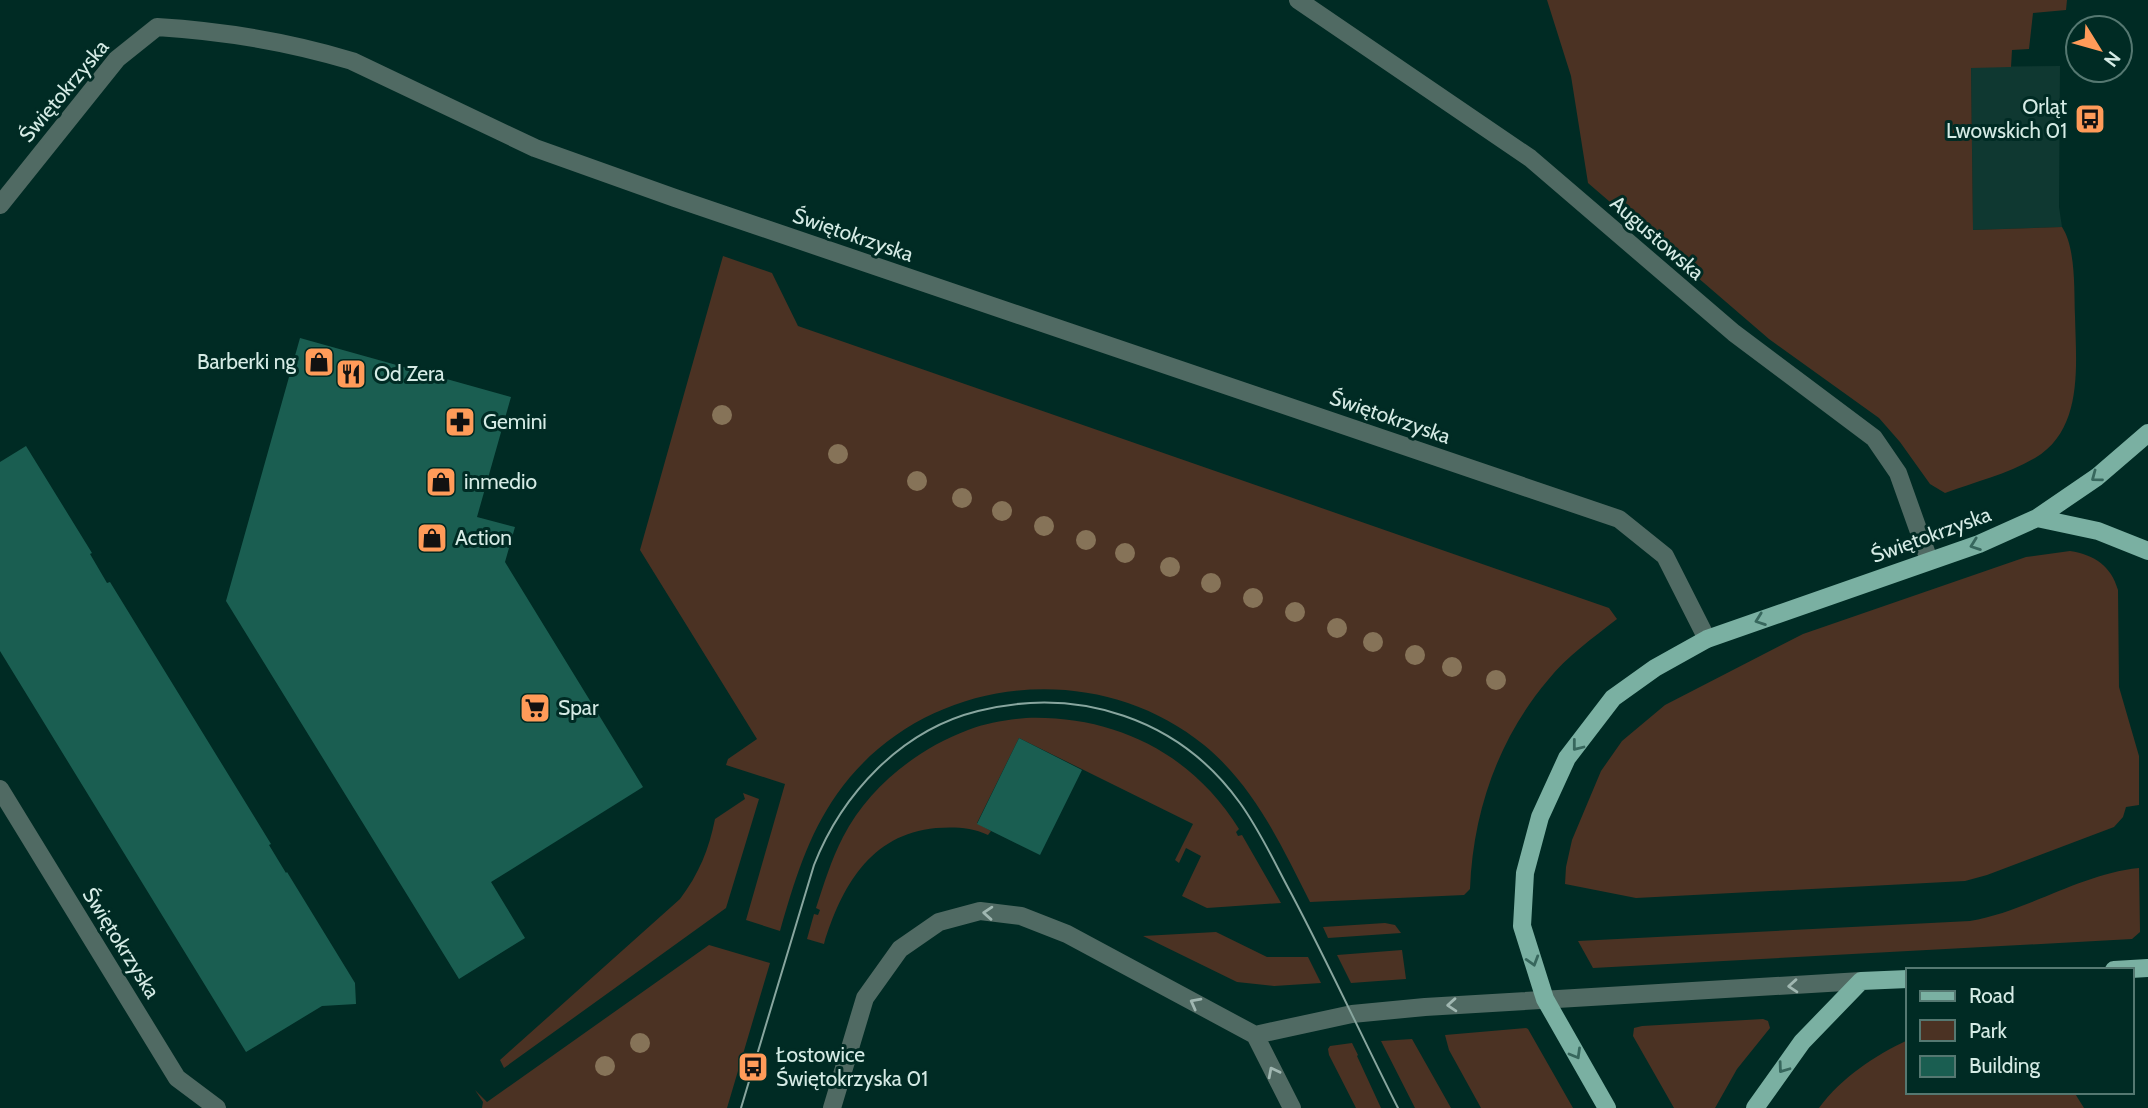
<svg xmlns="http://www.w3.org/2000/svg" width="2148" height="1108" font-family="Cabin,sans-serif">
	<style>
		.built { fill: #0f3831 }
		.green { fill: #4b3223 }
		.building { fill: #1a5e51 }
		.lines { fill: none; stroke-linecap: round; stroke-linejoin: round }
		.minor { stroke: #506a63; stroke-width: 18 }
		.major { stroke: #7ab0a2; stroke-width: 18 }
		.tram { stroke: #88a69f; stroke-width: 2 }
		.tree { fill: #867358 }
		.oneway { stroke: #37675d }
		.oneway2 { stroke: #a0b7b1 }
		.labels { text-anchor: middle; stroke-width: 6; stroke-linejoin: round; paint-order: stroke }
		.street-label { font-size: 21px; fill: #d5ebe5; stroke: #002b24 }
		.poi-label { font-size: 21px; fill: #d5ebe5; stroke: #002b24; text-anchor: start }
	</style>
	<rect width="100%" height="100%" fill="#002b24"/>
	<path class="built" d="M2060 66 2059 207 2062 227 1973 230 1971 67Z"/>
	<path class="green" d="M1547 0H2067L2066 10 2033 13 2029 49 2012 50 2011 67 1971 68 1973 230 2062 227C2076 248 2074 291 2075 316 2076 364 2084 429 2035 458 2008 474 1975 482 1945 493L1930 484 1900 442 1879 418 1769 339 1588 183 1571 76Z
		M723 256 772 273 798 326 1609 608 1617 619C1593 638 1567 656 1548 680 1498 739 1473 812 1470 889L1464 895 1310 902C1281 845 1255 787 1204 745 1093 655 920 676 837 794 808 835 794 882 780 931L746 920 785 784 726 765 728 759 757 739 640 550Z
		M2070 551C2095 555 2111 566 2118 590L2119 687 2139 756V805L2126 807 2123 817 2114 827 1987 875 1965 881 1636 898 1565 884 1566 867 1572 840 1601 771 1622 741 1665 705 1803 634 2026 557Z
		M1026 718C1114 715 1192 753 1239 829L1236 832 1238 836 1242 835 1281 903 1207 908 1182 896 1201 856 1186 848 1179 863 1175 860 1193 824 1019 738 977 823 991 831 988 835C971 827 954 827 936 828 870 834 841 888 824 944L807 939 814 914 818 915 820 910 816 908C824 884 831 860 843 837 868 788 917 749 968 730 987 723 1006 720 1026 718Z
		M743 793 759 799 726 908 504 1068 500 1060 680 899C699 874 709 849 715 819L745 799Z
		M2139 868 2140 932 2132 939 1593 968 1578 941 1970 921C2028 911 2080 874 2139 868Z
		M1385 923 1395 925 1401 933 1328 938 1323 927Z
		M1216 932 1267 957H1308L1321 983 1274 986 1237 982 1143 936Z
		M709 945 770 963 727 1108H482L483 1102 475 1090 487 1102Z
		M1402 950 1406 979 1351 983 1337 955Z
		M1763 1019 1768 1021 1770 1028 1737 1069 1715 1108H1674L1633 1036 1634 1028 1642 1026Z
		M1526 1028 1528 1029 1573 1108H1481L1449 1050 1445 1035Z
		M1412 1039 1451 1108H1415L1381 1041Z
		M1908 1040V1092H2074L2084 1108H1819C1841 1078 1875 1055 1908 1040Z
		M1352 1043 1358 1055 1357 1056 1381 1108H1356L1329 1055 1328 1049 1330 1046Z"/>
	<path class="building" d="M300 338 511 397 477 517 515 527 505 562 643 787 491 882 525 938 459 979 226 601Z
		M26 446 92 553 90 554 107 583 110 582 271 844 269 845 286 873 287 872 355 983 356 1004 322 1006 246 1052 0 651V462Z
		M1019 738 1082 770 1040 855 977 824Z"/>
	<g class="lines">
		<path class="minor" d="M1298 0 1530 158 1734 333 1874 438 1898 473 1929 560
			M0 205 117 59 157 27C222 31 289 42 352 61L535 148 675 198 1619 519 1665 556 1707 639
			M0 789 177 1078 217 1108
			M1255 1035 1352 1014 1425 1007 1861 981
			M832 1108 865 998 900 949 939 922 980 911 1021 916 1067 934 1255 1035 1292 1108"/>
		<path class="major" d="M2037 518 2098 531 2148 551
			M2114 970 2148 968
			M1607 1108 1545 999 1522 926 1525 873 1540 817 1567 758 1613 698 1655 668 1707 639 1979 544 2037 518 2097 477 2148 433
			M1755 1108 1802 1042 1861 981 1908 979"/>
		<path class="tram" d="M741 1108 814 865C842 794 901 730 978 711 1078 686 1179 718 1240 803 1261 832 1275 864 1292 895 1329 965 1362 1037 1398 1108"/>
	</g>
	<g class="tree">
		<circle cx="722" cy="415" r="10"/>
		<circle cx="838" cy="454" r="10"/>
		<circle cx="917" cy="481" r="10"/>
		<circle cx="962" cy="498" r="10"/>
		<circle cx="1002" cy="511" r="10"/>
		<circle cx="1044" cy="526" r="10"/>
		<circle cx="1086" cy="540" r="10"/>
		<circle cx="1125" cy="553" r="10"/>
		<circle cx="1170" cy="567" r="10"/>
		<circle cx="1211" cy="583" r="10"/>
		<circle cx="1253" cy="598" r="10"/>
		<circle cx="1295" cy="612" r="10"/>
		<circle cx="1337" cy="628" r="10"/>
		<circle cx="1373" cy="642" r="10"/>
		<circle cx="1415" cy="655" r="10"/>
		<circle cx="1452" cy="667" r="10"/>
		<circle cx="1496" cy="680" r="10"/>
		<circle cx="640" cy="1043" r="10"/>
		<circle cx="605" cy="1066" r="10"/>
	</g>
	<defs><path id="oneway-chevron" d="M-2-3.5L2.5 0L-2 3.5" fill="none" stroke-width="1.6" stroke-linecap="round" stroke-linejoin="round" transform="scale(1.75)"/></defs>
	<g class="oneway">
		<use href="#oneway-chevron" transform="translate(2096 477) rotate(143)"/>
		<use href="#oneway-chevron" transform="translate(1975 545) rotate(160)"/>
		<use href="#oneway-chevron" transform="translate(1760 620) rotate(160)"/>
		<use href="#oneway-chevron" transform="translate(1577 746) rotate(128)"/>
		<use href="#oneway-chevron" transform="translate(1533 961) rotate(73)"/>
		<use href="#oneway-chevron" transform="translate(1576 1054) rotate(60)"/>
		<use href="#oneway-chevron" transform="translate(1783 1068) rotate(126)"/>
	</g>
	<g class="oneway2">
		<use href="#oneway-chevron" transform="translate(988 913) rotate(-176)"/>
		<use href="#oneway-chevron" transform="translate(1793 986) rotate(176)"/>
		<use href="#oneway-chevron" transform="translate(1195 1003) rotate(-152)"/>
		<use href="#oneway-chevron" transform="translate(1452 1005) rotate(176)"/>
		<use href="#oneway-chevron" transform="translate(1273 1072) rotate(-117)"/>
	</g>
	<defs>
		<g id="bus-square" transform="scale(1.575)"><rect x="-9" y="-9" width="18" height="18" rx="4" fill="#ff9b59" stroke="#002b24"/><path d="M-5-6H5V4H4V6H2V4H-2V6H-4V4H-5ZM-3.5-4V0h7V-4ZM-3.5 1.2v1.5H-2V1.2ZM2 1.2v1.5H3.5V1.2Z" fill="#111"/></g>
		<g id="shop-square" transform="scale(1.575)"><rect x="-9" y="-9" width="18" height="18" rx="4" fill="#ff9b59" stroke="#002b24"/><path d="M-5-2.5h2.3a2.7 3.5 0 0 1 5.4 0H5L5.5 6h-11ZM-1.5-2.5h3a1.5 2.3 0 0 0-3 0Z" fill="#111"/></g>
		<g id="restaurant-square" transform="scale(1.575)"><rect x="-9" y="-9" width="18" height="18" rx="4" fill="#ff9b59" stroke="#002b24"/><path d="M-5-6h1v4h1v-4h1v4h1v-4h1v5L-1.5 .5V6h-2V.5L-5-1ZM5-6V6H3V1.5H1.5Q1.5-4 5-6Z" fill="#111"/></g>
		<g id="pharmacy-square" transform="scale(1.575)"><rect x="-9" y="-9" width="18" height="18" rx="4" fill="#ff9b59" stroke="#002b24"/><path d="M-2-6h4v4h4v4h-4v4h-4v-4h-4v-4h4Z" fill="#111"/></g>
		<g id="supermarket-square" transform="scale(1.575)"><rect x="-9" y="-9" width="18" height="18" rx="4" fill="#ff9b59" stroke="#002b24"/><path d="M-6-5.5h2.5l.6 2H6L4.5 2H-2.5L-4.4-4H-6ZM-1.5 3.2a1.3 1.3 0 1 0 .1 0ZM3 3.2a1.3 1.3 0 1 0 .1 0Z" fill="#111"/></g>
	</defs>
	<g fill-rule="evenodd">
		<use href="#bus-square" x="2090" y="119"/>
		<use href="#shop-square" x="319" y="362"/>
		<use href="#restaurant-square" x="351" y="374"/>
		<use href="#pharmacy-square" x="460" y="422"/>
		<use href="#shop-square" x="441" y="482"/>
		<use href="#shop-square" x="432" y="538"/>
		<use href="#supermarket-square" x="535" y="708"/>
		<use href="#bus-square" x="753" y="1067"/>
	</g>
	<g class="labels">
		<g class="street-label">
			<text transform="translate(64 91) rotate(-50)" y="7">Świętokrzyska</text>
			<text transform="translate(853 235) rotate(19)" y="7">Świętokrzyska</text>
			<text transform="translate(1657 238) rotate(41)" y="7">Augustowska</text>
			<text transform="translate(1390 417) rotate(19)" y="7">Świętokrzyska</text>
			<text transform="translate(1931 535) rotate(-20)" y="7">Świętokrzyska</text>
			<text transform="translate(121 943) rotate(58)" y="7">Świętokrzyska</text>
		</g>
		<g class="poi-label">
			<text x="2067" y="114" text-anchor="end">Orląt<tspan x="2067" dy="24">Lwowskich 01</tspan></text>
			<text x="296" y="369" text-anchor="end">Barberki ng</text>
			<text x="374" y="381">Od Zera</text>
			<text x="483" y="429">Gemini</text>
			<text x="464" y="489">inmedio</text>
			<text x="455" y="545">Action</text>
			<text x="558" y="715">Spar</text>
			<text x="776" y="1062">Łostowice<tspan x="776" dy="24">Świętokrzyska 01</tspan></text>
		</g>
	</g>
	<rect x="1906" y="968" width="228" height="126" fill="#002b24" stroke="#557871" stroke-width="2"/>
	<rect x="1920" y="991" width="35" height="10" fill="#7ab0a2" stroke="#557871" stroke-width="2"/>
	<text x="1969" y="1003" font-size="21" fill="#d5ebe5">Road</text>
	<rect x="1920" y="1020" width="35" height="21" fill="#4b3223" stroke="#557871" stroke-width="2"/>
	<text x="1969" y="1038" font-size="21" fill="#d5ebe5">Park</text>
	<rect x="1920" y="1056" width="35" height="21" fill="#1a5e51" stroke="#557871" stroke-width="2"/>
	<text x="1969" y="1073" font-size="21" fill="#d5ebe5">Building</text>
	<g transform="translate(2099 49) rotate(127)"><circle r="33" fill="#002b24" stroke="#557871" stroke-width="2"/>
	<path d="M0-5L12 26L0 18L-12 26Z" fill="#ff9b59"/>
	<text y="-10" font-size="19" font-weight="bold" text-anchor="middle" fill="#d5ebe5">N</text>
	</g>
</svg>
